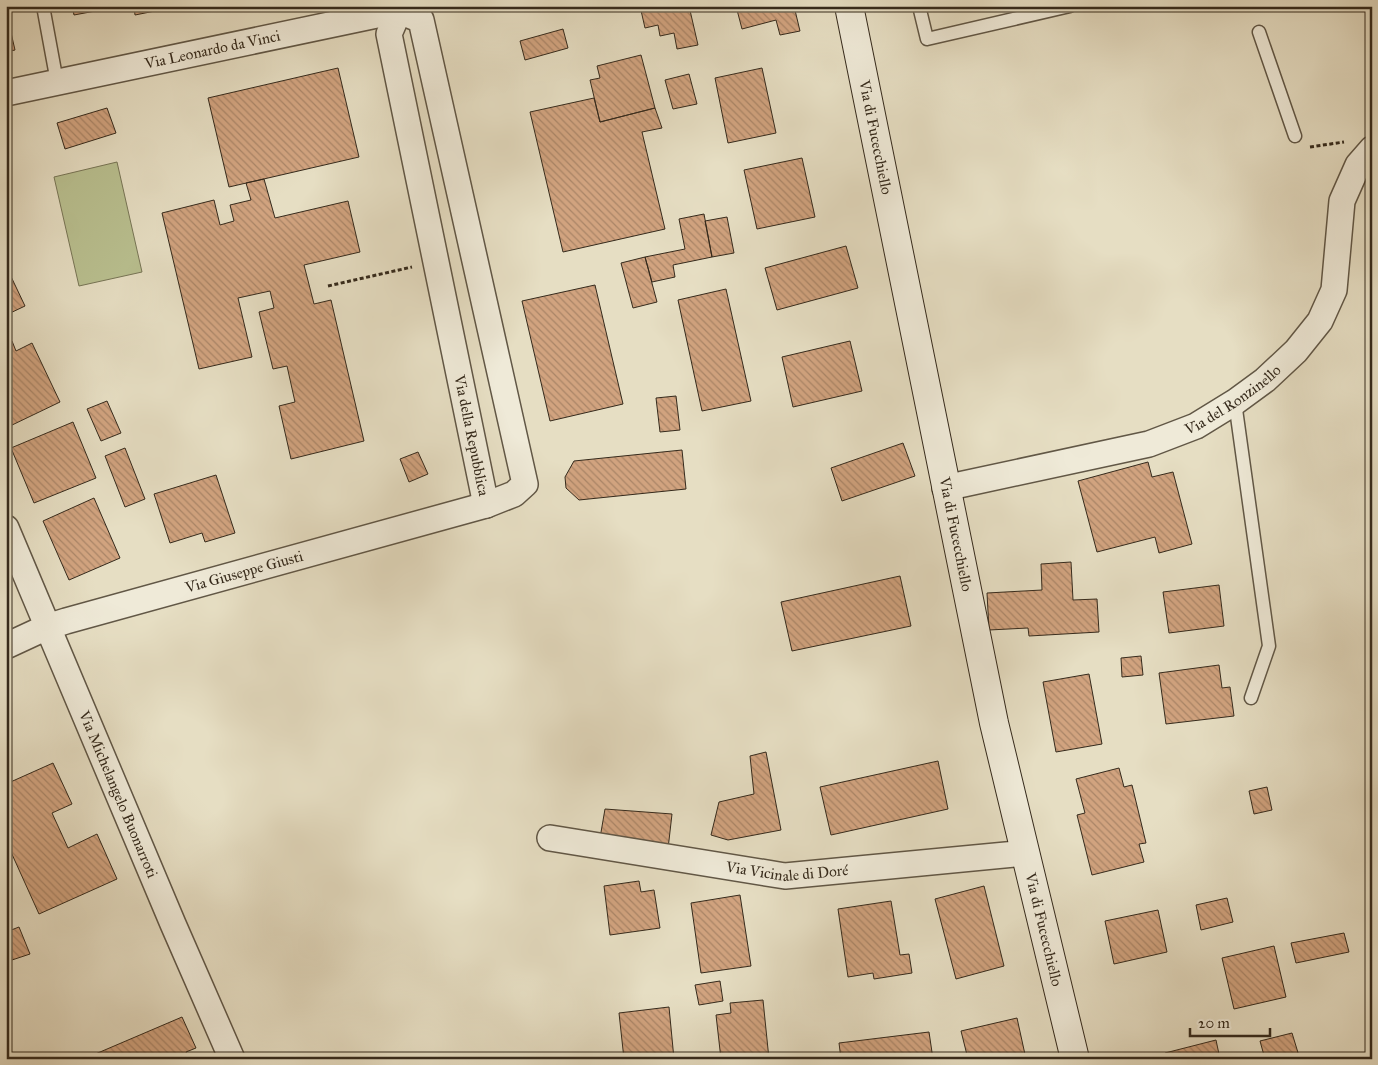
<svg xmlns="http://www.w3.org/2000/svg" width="1378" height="1065" font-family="'IM FELL Great Primer',serif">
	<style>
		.grass { fill: #b9c090; stroke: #777556 }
		.building { fill: url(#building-back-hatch); stroke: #352a1c }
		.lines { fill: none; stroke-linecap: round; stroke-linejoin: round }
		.lane-casing { stroke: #615746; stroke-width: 15 }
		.street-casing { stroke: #615746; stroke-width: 28 }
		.secondary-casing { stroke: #352a1c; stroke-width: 30 }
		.path { stroke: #352a1c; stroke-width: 3; stroke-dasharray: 4 2.5; stroke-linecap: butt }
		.lane { stroke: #efead8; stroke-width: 12 }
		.street { stroke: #efead8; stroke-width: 25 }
		.secondary { stroke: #efead8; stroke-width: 28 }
		.labels { text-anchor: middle; stroke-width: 4; stroke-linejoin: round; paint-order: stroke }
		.street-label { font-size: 15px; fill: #352a1c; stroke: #efead8 }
	</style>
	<defs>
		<pattern id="building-back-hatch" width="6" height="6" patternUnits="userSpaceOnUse" patternTransform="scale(1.25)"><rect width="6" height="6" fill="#d1a37f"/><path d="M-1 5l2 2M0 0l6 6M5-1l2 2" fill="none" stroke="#aa8567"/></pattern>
	</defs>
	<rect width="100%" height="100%" fill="#e6dec3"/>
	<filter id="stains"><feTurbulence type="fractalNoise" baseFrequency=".004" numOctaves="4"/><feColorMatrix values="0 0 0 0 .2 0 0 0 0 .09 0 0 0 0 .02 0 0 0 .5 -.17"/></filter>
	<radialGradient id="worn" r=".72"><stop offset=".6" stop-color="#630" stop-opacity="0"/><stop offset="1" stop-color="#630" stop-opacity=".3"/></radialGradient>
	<path class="grass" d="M117 162 142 272 79 286 54 177Z"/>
	<path class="building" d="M72 6H122L74 15Z
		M134 6H180L135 15Z
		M640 6H689L698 45 677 49 674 33 660 36 658 25 645 28Z
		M736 6H794L800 31 780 35 776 20 742 29Z
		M6 11 15 50 6 52Z
		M563 29 568 48 525 60 520 41Z
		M641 55 655 108 600 122 590 80 600 78 597 66Z
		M338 68 359 157 229 187 208 98Z
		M762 68 776 133 728 143 715 78Z
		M689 74 697 104 673 109 665 80Z
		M594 98 600 122 655 108 662 128 642 132 665 229 563 252 530 112Z
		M107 108 116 133 65 149 57 123Z
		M802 158 815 217 757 229 744 170Z
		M264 179 275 218 348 201 360 252 304 265 314 304 331 300 364 441 291 459 279 406 295 402 287 366 273 369 259 312 274 308 270 291 238 298 252 357 199 369 162 213 214 200 220 225 234 221 230 205 251 200 246 183Z
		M704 214 712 257 673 265 675 277 652 282 645 257 685 249 679 219Z
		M727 217 734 253 712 257 705 221Z
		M846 246 858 288 777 310 765 268Z
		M645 257 657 302 633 308 621 263Z
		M6 266 25 306 6 315Z
		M595 285 623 404 550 421 522 301Z
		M726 289 751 401 702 411 678 300Z
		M12 341 16 351 32 343 60 402 10 426 6 418V344Z
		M850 341 862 391 793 407 782 357Z
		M676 396 680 430 660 432 656 398Z
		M107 401 121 433 101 441 87 409Z
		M73 422 96 478 34 503 11 448Z
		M903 443 915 476 842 501 831 468Z
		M125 448 145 499 125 507 105 456Z
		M682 450 686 489 579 500 566 488 565 477 574 461Z
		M418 452 428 474 409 482 400 459Z
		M1148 462 1152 477 1173 472 1192 544 1159 553 1155 537 1097 552 1078 481Z
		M216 475 235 533 205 542 202 533 170 543 154 494Z
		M94 498 120 558 69 580 43 521Z
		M1071 562 1073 600 1097 599 1099 632 1029 636 1028 628 989 630 987 593 1042 590 1041 564Z
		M900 576 911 626 792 651 781 602Z
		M1219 585 1224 626 1169 633 1163 592Z
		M1141 656 1143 675 1122 677 1121 658Z
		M1219 665 1222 688 1230 687 1234 716 1166 724 1159 673Z
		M1089 674 1102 744 1056 752 1043 682Z
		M766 752 781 830 728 840 711 835 719 802 754 794 750 756Z
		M938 761 948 809 831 835 820 787Z
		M53 763 72 804 52 813 68 848 97 834 117 879 39 914 6 841V784Z
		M1119 768 1124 787 1132 785 1146 843 1139 844 1144 862 1092 875 1077 815 1085 813 1076 779Z
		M1267 787 1272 810 1254 814 1249 791Z
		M605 809 672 814 668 849 600 838Z
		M639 881 641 892 654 890 660 928 610 935 604 886Z
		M984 886 1004 966 956 979 935 899Z
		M740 895 751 966 701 973 691 903Z
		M1227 898 1233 922 1201 930 1196 905Z
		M891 901 900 955 909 954 912 973 874 979 873 973 848 977 838 909Z
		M1158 910 1167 952 1114 964 1105 921Z
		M19 927 30 954 12 960 6 945V932Z
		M1344 933 1349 952 1296 963 1291 943Z
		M1274 946 1286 997 1234 1009 1222 958Z
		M720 981 723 1001 699 1005 695 985Z
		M763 1000 769 1059H721L716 1015 731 1013 730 1003Z
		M669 1007 674 1059H624L619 1013Z
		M182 1017 196 1048 186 1052 189 1059 86 1058Z
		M1017 1018 1026 1059H968L961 1031Z
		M929 1032 933 1059H841L839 1043Z
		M1292 1033 1299 1056 1290 1059H1265L1260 1041Z
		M1216 1040 1220 1059H1167L1165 1053Z"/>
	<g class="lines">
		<g class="lane-casing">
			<path id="lane" d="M43 6 57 82
				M919 6 927 39 1070 6
				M1259 32 1295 136
				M1235 402 1269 646 1251 698"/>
		</g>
		<g class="street-casing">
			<g id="street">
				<path id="s1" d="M399 11 389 34 486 505"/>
				<path id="s2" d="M6 93 410 8"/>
				<path id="s3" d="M945 488 1149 444 1196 426 1235 402 1265 380 1296 351 1320 321 1334 290 1342 201 1358 165 1372 149"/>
				<path id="s4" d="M6 528 173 924 232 1059"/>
				<path id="s5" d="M6 646 47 627 66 621 486 505 514 494 525 484 421 20 399 11"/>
				<path id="s6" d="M550 838 785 876 1026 853"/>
			</g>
		</g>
		<g class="secondary-casing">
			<g id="secondary">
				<path id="s7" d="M849 6 994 723 1075 1059"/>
			</g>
		</g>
		<path class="path" d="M444 10 460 6
			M1310 147 1344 142
			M328 286 412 267"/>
		<use href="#lane" class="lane"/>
		<use href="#street" class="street"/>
		<use href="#secondary" class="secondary"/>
	</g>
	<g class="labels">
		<g class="street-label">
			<text dy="5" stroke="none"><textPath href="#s2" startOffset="211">Via Leonardo da Vinci</textPath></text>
			<text dy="5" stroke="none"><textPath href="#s7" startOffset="134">Via di Fucecchiello</textPath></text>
			<text dy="5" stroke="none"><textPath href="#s3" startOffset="304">Via del Ronzinello</textPath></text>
			<text dy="5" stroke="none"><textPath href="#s1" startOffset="435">Via della Repubblica</textPath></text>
			<text dy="5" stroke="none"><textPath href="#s7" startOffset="539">Via di Fucecchiello</textPath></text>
			<text dy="5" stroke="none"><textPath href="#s5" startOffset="250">Via Giuseppe Giusti</textPath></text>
			<text dy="5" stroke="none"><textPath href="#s4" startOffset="289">Via Michelangelo Buonarroti</textPath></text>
			<text dy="5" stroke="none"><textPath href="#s6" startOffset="240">Via Vicinale di Doré</textPath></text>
			<text dy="5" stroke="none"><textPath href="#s7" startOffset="944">Via di Fucecchiello</textPath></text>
		</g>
	</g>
	<rect width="1378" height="1065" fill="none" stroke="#e6dec3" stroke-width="25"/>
	<rect x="8" y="8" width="1363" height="1050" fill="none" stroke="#352a1c" stroke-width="2.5"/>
	<rect x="12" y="12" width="1353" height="1040" fill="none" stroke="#352a1c"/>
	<path d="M1190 1028v8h80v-8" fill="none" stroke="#352a1c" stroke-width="2.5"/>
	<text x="1198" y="1028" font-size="15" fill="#352a1c" stroke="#efead8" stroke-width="4" paint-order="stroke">20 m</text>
	<rect width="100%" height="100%" filter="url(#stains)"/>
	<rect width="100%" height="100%" fill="url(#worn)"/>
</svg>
